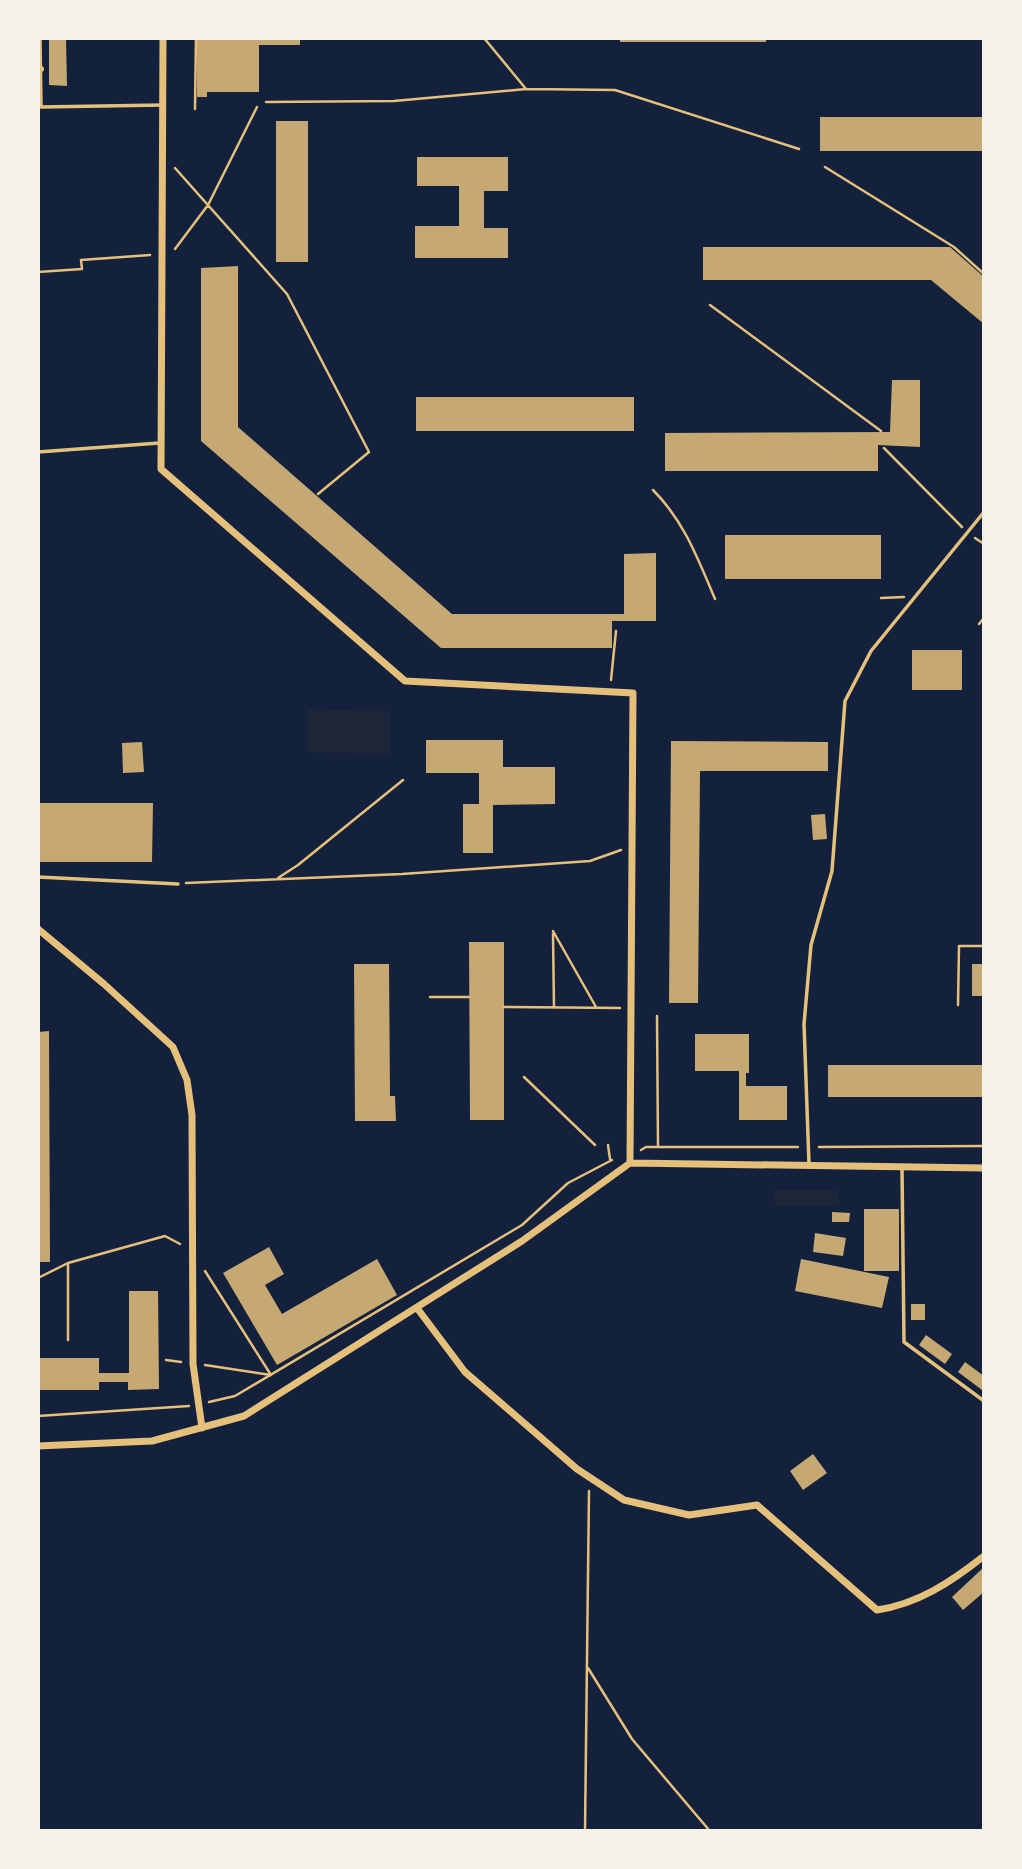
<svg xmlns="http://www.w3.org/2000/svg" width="1022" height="1869" font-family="Inter,sans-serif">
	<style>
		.green { fill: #1d2539 }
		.building { fill: #c6a872 }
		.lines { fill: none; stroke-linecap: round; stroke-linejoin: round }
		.path { stroke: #e5c07b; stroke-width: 2.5 }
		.service { stroke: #e5c07b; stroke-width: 3.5 }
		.pedestrian { stroke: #e5c07b; stroke-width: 6 }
		.minor { stroke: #e5c07b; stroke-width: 7 }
	</style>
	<rect width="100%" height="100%" fill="#14213d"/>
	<path class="green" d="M308 709 391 711 390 754 307 752Z
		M775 1190H839V1206H775Z"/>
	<path class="building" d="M49 38H66L67 86 49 85Z
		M197 38H300V45H259V92H207V97H197Z
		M620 38H766V42H620Z
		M820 117H984V151H820Z
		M276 121H308V262H276Z
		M417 157H508V191H484V228H508V258H415V226H459V186H417Z
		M703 247H950L984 277V324L931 280H703Z
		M238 266V427L452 614H624V554L656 553V621H612V648H441L201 441V268Z
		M892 380H920V447L878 445V471H665V433L890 432Z
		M416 397H634V431H416Z
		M725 535H881V579H725Z
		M912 650H962V690H912Z
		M426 740H503V767H555V804L493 805V853H463V804H479V773H426Z
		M671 741 828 742V771H700L698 1003H669Z
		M142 742 144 772 123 773 122 743Z
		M38 803H153L152 862H38Z
		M825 814 827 839 813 840 811 815Z
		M469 942H504V1120H470Z
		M354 964H389L390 1096H395L396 1121H355Z
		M972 964H984V996H972Z
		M49 1031 50 1262H38V1032Z
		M695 1034H749V1073H746V1086H787V1120H739V1071H695Z
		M828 1065H984V1097H828Z
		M864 1209H899V1271H864Z
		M832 1212 850 1213 849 1222H832Z
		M815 1233 846 1238 843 1256 813 1252Z
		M269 1247 284 1274 265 1285 282 1314 377 1259 397 1295 277 1365 223 1273Z
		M801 1259 889 1277 882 1308 795 1291Z
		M129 1291H158L159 1389 128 1390V1382H99V1390H38V1358H99V1373H129Z
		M911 1304H925V1320H911Z
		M926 1335 952 1354 945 1364 919 1345Z
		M965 1362 984 1376 982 1390 958 1372Z
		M813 1454 827 1473 803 1490 790 1471Z
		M984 1567V1592L963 1610 952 1597Z"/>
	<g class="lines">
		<path class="path" d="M484 38 526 89
			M266 102 394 101 526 89 615 90 799 149
			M195 109 196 38
			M825 167 954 247 984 274
			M175 168 287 294 369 452 318 494
			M175 249 208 205 257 107
			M38 272 82 269 81 260 150 255
			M710 305 881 431
			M884 448 962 527
			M653 490C684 521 698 559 715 599
			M975 538 984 544
			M881 598 904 597
			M979 624 984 618
			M611 680 616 631
			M278 878 298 865 403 780
			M186 883 402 874 590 861 621 850
			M553 931 596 1007
			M553 934 554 1008
			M430 997H469
			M958 1005 959 946H984
			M504 1007 620 1008
			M657 1016 658 1146
			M524 1077 595 1145
			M608 1145 610 1159
			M819 1147 984 1146
			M641 1150 646 1147H798
			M205 1271 271 1375 205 1365
			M38 1278 68 1263 165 1236 180 1244
			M68 1340V1263
			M166 1360 181 1362
			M209 1402 235 1396 522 1225 568 1183 612 1160
			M38 1416 189 1406
			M588 1668 632 1739 709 1830
			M585 1830 589 1491"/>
		<path class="service" d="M40 38 41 107 163 105
			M38 452 159 443
			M38 877 178 884
			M809 1164 804 1024 811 945 832 871 845 701 871 651 984 512
			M902 1168 904 1342 984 1401"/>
		<path class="pedestrian" d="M38 69H41"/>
		<path class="minor" d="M163 38 161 469 405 681 633 693 630 1163
			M38 929 104 984 173 1047 187 1080 192 1115 193 1364 202 1428
			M417 1308 465 1372 577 1469 624 1500 689 1515 757 1505 877 1610C918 1604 951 1582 984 1556
			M38 1446 152 1441 244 1416 522 1241 630 1163 984 1168"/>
	</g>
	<rect width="1022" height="1869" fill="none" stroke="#f6f1e7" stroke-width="80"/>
</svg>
